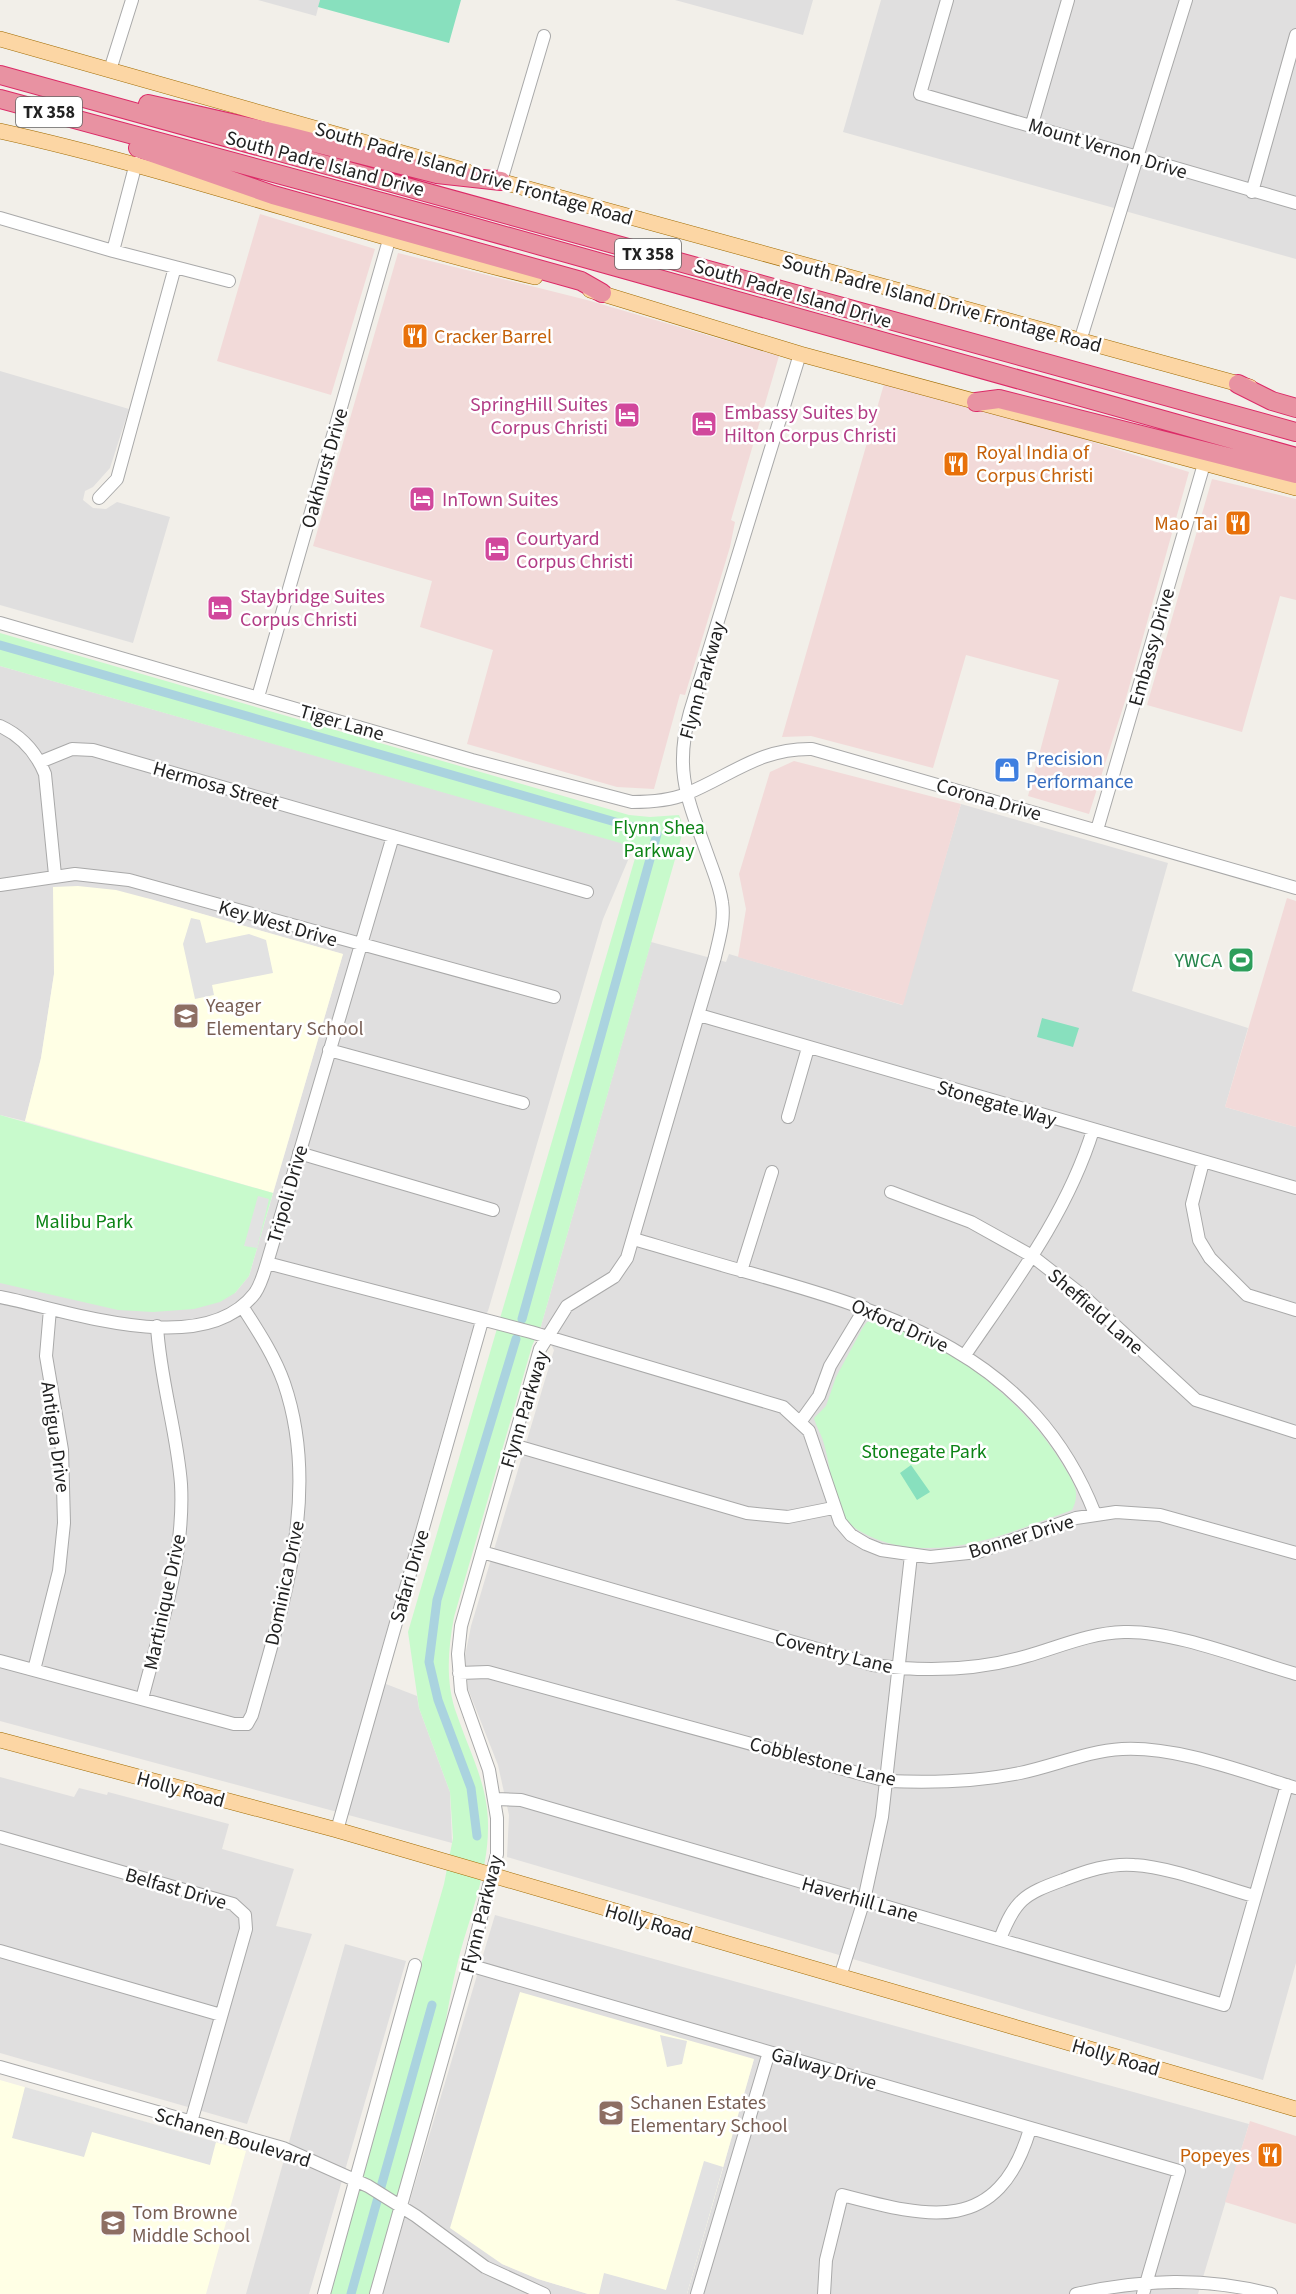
<svg xmlns="http://www.w3.org/2000/svg" width="1296" height="2294" font-family="'Source Sans 3',sans-serif">
	<style>
		.residential { fill: #e0dfdf }
		.commercial { fill: #f2dad9 }
		.education { fill: #ffffe5 }
		.park { fill: #c8facc }
		.pitch { fill: #88e0be }
		.parking { fill: #e2e2e2 }
		.lines { fill: none; stroke-linecap: round; stroke-linejoin: round }
		.canal { stroke: #aad3df; stroke-width: 9 }
		.minor-casing { stroke: #a9a9a9; stroke-width: 14 }
		.major-casing { stroke: #a06b00; stroke-width: 16 }
		.highway-casing { stroke: #dc2a67; stroke-width: 20 }
		.minor { stroke: #fff; stroke-width: 12 }
		.major { stroke: #fcd6a4; stroke-width: 15 }
		.highway { stroke: #e892a2; stroke-width: 18 }
		.labels { text-anchor: middle; stroke-width: 5; stroke-linejoin: round; paint-order: stroke }
		.shield { fill: #fff; stroke: #646464; stroke-width: 1.5 }
		.shield-label { font-size: 18px; font-weight: bold; fill: #222 }
		.street-label { font-size: 20px; fill: #222; stroke: #fff }
		.food-label { font-size: 20px; fill: #c56008; stroke: #fff; text-anchor: start }
		.hotel-label { font-size: 20px; fill: #b23c85; stroke: #fff; text-anchor: start }
		.shop-label { font-size: 20px; fill: #366cbe; stroke: #fff; text-anchor: start }
		.park-label { font-size: 20px; fill: #0c8416; stroke: #fff }
		.leisure-label { font-size: 20px; fill: #27864d; stroke: #fff; text-anchor: end }
		.education-label { font-size: 20px; fill: #785e54; stroke: #fff; text-anchor: start }
	</style>
	<rect width="100%" height="100%" fill="#f2efe9"/>
	<path class="residential" d="M258 0H320L316 16Z
		M675 0H813L803 35Z
		M881 0H1296V259L843 132Z
		M0 371 129 409 110 468 93 487 85 491 83 500 93 508 106 509 117 502 170 517 133 643 0 605Z
		M0 666 634 846 603 919 488 1311 471 1334 373 1679 417 1696 419 1708 450 1792 452 1843 0 1721V1283L235 1293 249 1276 343 954 150 899 54 887V974L41 1058 25 1121 0 1115Z
		M961 804 1168 863 1132 991 1248 1028 1225 1107 1296 1127V1963L1263 2080 507 1857 509 1815 498 1765 468 1689 465 1656 471 1626 554 1350 541 1326 651 942 726 962 729 954 902 1005Z
		M0 1777 74 1797 79 1788 107 1795 108 1792 229 1824 222 1849 294 1869 276 1926 312 1934 247 2124 0 2053Z
		M495 1915 1249 2124 1198 2294H687L754 2059 502 2264 538 2279 588 2294H382Z
		M345 1944 406 1961 309 2294H246Z"/>
	<path class="commercial" d="M260 214 375 249 331 395 217 361Z
		M398 253 587 300 779 356 731 520 735 522 730 547 685 695 680 694 654 789 617 787 467 744 493 650 420 627 432 581 313 546Z
		M884 384 1032 423 1189 472 1126 698 1089 814 1028 796 1059 680 966 655 933 768 811 736 782 737Z
		M1212 479 1296 499V600L1280 596 1242 732 1147 705Z
		M794 761 961 804 903 1005 738 957 746 909 739 874 770 772Z
		M1287 898 1296 901V1127L1225 1107Z
		M1250 2121 1296 2136V2224L1225 2202Z"/>
	<path class="education" d="M78 886 116 890 150 899 343 954 273 1193 25 1121 41 1058 54 974 53 887Z
		M520 1992 754 2059 687 2294H588L538 2279 502 2264 450 2228Z
		M0 2080 246 2151 206 2294H0Z"/>
	<path class="park" d="M0 633 629 815 650 817 679 815 684 828 541 1326 532 1346 454 1617C448 1649 445 1683 457 1715 470 1753 489 1787 488 1828 488 1873 469 1918 458 1961 451 1988 447 2017 441 2045 420 2129 393 2211 369 2294H326L444 1884 453 1838 450 1792 419 1708 408 1632 638 848 0 666Z
		M0 1115 273 1193 249 1276 235 1293 220 1302 194 1309 153 1312 118 1310 0 1283Z
		M874 1320C944 1336 1029 1405 1064 1467 1069 1475 1077 1487 1076 1496 1076 1501 1074 1506 1072 1510 1010 1532 943 1564 876 1539 865 1534 853 1529 846 1519 832 1497 831 1468 824 1444 822 1435 816 1427 814 1418L826 1406 836 1377 862 1329 867 1322Z"/>
	<path class="pitch" d="M320 0H461L449 43 318 7Z
		M1042 1018 1079 1028 1073 1047 1037 1037Z
		M911 1465 930 1492 917 1500 900 1473Z"/>
	<path class="parking" d="M191 918 200 920 206 943 249 934 266 940 273 973 212 985 214 995 195 999 183 944Z
		M258 1196 269 1199 257 1248 244 1246Z
		M660 2035 687 2041 682 2064 667 2067Z
		M25 2087 216 2142 210 2165 92 2132 84 2157 12 2138Z
		M704 2161 723 2167 687 2294H599L604 2273 666 2290Z"/>
	<g class="lines">
		<path class="canal" d="M0 645 657 834 522 1319
			M477 1836 471 1788 438 1700 429 1662 437 1600 516 1339
			M351 2294 432 2005"/>
		<g class="minor-casing">
			<path id="minor" d="M947 0 920 94 1296 203
				M110 70 132 0
				M1032 124 1068 0
				M501 181 544 36
				M1252 192 1296 35
				M0 218 113 251 229 281
				M113 251 136 163
				M1080 341 1186 0
				M99 498 117 479 175 267
				M0 623 472 760 632 802C650 802 669 801 686 794 732 775 760 748 812 749L1296 888
				M258 697 389 240
				M0 726C22 736 36 752 45 774L55 875
				M40 762 72 749 93 750 587 892
				M1097 830 1204 464
				M0 885 75 874 129 880 554 997
				M699 1015 1296 1188
				M329 1050 523 1103
				M788 1117 808 1048
				M299 1153 493 1210
				M1203 1162 1192 1204 1199 1240 1210 1258 1247 1295 1296 1310
				M891 1192 971 1222 1032 1256 1082 1295 1196 1400 1296 1432
				M634 1239C671 1250 707 1261 743 1271 893 1313 1033 1355 1095 1514
				M267 1263 531 1332 783 1407 809 1431 840 1522 851 1535 866 1544 881 1550 930 1557 978 1552 1076 1518 1116 1512 1160 1515 1296 1553
				M741 1271 772 1172
				M0 1297C68 1310 203 1361 255 1293 261 1284 264 1273 267 1263L393 836
				M965 1355C1014 1283 1067 1214 1093 1130
				M801 1421 819 1396 830 1366 865 1308
				M513 1445 747 1513 788 1517 833 1508
				M482 1552 873 1665C925 1672 976 1671 1027 1656 1059 1647 1089 1633 1124 1632 1172 1630 1247 1660 1296 1674
				M0 1661 234 1724H247L252 1715C282 1607 322 1494 284 1383 274 1355 258 1331 242 1306
				M34 1670 59 1571 64 1523 62 1450 46 1356 50 1309
				M459 1673 488 1672 887 1781C931 1783 976 1782 1020 1773 1054 1766 1087 1751 1122 1749 1177 1746 1243 1772 1296 1788
				M142 1699C160 1629 185 1557 181 1484 177 1431 160 1380 157 1326
				M495 1799 521 1800 1224 2005 1287 1785
				M337 1830 482 1321
				M0 1837 233 1904 245 1915 246 1929 191 2122
				M1000 1939C1015 1900 1024 1894 1063 1880 1086 1871 1110 1863 1134 1865 1170 1867 1218 1886 1254 1896
				M0 1951 221 2015
				M469 1965 1179 2171 1143 2294
				M840 1977 864 1900 882 1817 911 1555
				M0 2067 283 2148 368 2186 416 2216 485 2267 544 2294
				M324 2294 415 1965
				M376 2294 469 1965 497 1854V1818L489 1770 461 1691 458 1654 461 1626 540 1349 567 1306 614 1277 627 1258 715 957C719 939 725 921 722 902 720 887 714 873 709 859 689 802 673 773 690 712L800 354
				M697 2294 769 2052
				M824 2294 826 2260 842 2195C929 2218 998 2236 1030 2129
				M1076 2294C1143 2279 1205 2277 1271 2294"/>
		</g>
		<g class="major-casing">
			<path id="major" d="M0 39 466 171
				M0 131C181 171 355 234 535 277
				M492 179 1250 387
				M590 290 800 354 1296 488
				M0 1740 337 1830 1296 2109"/>
		</g>
		<g class="highway-casing">
			<path id="highway" d="M0 75 1296 432
				M0 99 459 223 1296 457
				M148 104 284 135 437 174 501 181
				M138 148 273 195 581 281 602 293
				M1238 384 1272 401 1296 408
				M976 402 999 399 1296 474"/>
		</g>
		<use href="#minor" class="minor"/>
		<use href="#major" class="major"/>
		<use href="#highway" class="highway"/>
	</g>
	<defs>
		<g id="restaurant-square" transform="scale(1.35)"><rect x="-9" y="-9" width="18" height="18" rx="4" fill="#e8710a" stroke="#fff"/><path d="M-5-6h1v4h1v-4h1v4h1v-4h1v5L-1.5 .5V6h-2V.5L-5-1ZM5-6V6H3V1.5H1.5Q1.5-4 5-6Z" fill="#fff"/></g>
		<g id="hotel-square" transform="scale(1.35)"><rect x="-9" y="-9" width="18" height="18" rx="4" fill="#d1479c" stroke="#fff"/><path d="M-6-4.5h1.5V1H6V5H4.5V3h-9V5H-6ZM-4 0a1.8 1.8 0 1 1 3.6 0ZM.5 0V-2.5h3Q6-2.5 6 0Z" fill="#fff"/></g>
		<g id="shop-square" transform="scale(1.35)"><rect x="-9" y="-9" width="18" height="18" rx="4" fill="#3f7fe0" stroke="#fff"/><path d="M-5-2.5h2.3a2.7 3.5 0 0 1 5.4 0H5L5.5 6h-11ZM-1.5-2.5h3a1.5 2.3 0 0 0-3 0Z" fill="#fff"/></g>
		<g id="stadium-square" transform="scale(1.35)"><rect x="-9" y="-9" width="18" height="18" rx="4" fill="#2e9e5b" stroke="#fff"/><path d="M0-5a6.5 5 0 1 0 0 10a6.5 5 0 1 0 0-10ZM-3.5-1.8h7v3.6h-7Z" fill="#fff"/></g>
		<g id="school-square" transform="scale(1.35)"><rect x="-9" y="-9" width="18" height="18" rx="4" fill="#8d6e63" stroke="#fff"/><path d="M0-5L7-2L0 1L-7-2ZM-4 1L0 2.5L4 1V4Q0 6-4 4Z" fill="#fff"/></g>
	</defs>
	<g fill-rule="evenodd">
		<use href="#restaurant-square" x="415" y="336"/>
		<use href="#hotel-square" x="627" y="415"/>
		<use href="#hotel-square" x="704" y="424"/>
		<use href="#restaurant-square" x="956" y="464"/>
		<use href="#hotel-square" x="422" y="499"/>
		<use href="#restaurant-square" x="1238" y="523"/>
		<use href="#hotel-square" x="497" y="549"/>
		<use href="#hotel-square" x="220" y="608"/>
		<use href="#shop-square" x="1007" y="770"/>
		<use href="#stadium-square" x="1241" y="960"/>
		<use href="#school-square" x="186" y="1016"/>
		<use href="#school-square" x="611" y="2113"/>
		<use href="#restaurant-square" x="1270" y="2155"/>
		<use href="#school-square" x="113" y="2223"/>
	</g>
	<g class="labels">
		<g class="shield">
			<rect x="16" y="97" width="66" height="30" rx="4.5"/>
			<rect x="615" y="239" width="66" height="30" rx="4.5"/>
		</g>
		<g class="shield-label">
			<text x="49" y="118">TX 358</text>
			<text x="648" y="260">TX 358</text>
		</g>
		<g class="street-label">
			<text transform="translate(1108 148) rotate(17)" y="7">Mount Vernon Drive</text>
			<text transform="translate(325 163) rotate(15)" y="7">South Padre Island Drive</text>
			<text transform="translate(474 173) rotate(16)" y="7">South Padre Island Drive Frontage Road</text>
			<text transform="translate(793 293) rotate(16)" y="7">South Padre Island Drive</text>
			<text transform="translate(942 303) rotate(15)" y="7">South Padre Island Drive Frontage Road</text>
			<text transform="translate(324 468) rotate(-74)" y="7">Oakhurst Drive</text>
			<text transform="translate(1151 647) rotate(-74)" y="7">Embassy Drive</text>
			<text transform="translate(702 680) rotate(-74)" y="7">Flynn Parkway</text>
			<text transform="translate(342 722) rotate(16)" y="7">Tiger Lane</text>
			<text transform="translate(216 785) rotate(16)" y="7">Hermosa Street</text>
			<text transform="translate(989 799) rotate(16)" y="7">Corona Drive</text>
			<text transform="translate(278 923) rotate(16)" y="7">Key West Drive</text>
			<text transform="translate(997 1103) rotate(16)" y="7">Stonegate Way</text>
			<text transform="translate(287 1194) rotate(-74)" y="7">Tripoli Drive</text>
			<text transform="translate(1096 1311) rotate(41)" y="7">Sheffield Lane</text>
			<text transform="translate(900 1325) rotate(24)" y="7">Oxford Drive</text>
			<text transform="translate(524 1409) rotate(-73)" y="7">Flynn Parkway</text>
			<text transform="translate(56 1437) rotate(82)" y="7">Antigua Drive</text>
			<text transform="translate(1021 1536) rotate(-17)" y="7">Bonner Drive</text>
			<text transform="translate(409 1576) rotate(-74)" y="7">Safari Drive</text>
			<text transform="translate(284 1583) rotate(-78)" y="7">Dominica Drive</text>
			<text transform="translate(164 1602) rotate(-78)" y="7">Martinique Drive</text>
			<text transform="translate(834 1652) rotate(14)" y="7">Coventry Lane</text>
			<text transform="translate(823 1761) rotate(14)" y="7">Cobblestone Lane</text>
			<text transform="translate(181 1789) rotate(15)" y="7">Holly Road</text>
			<text transform="translate(176 1888) rotate(16)" y="7">Belfast Drive</text>
			<text transform="translate(860 1899) rotate(16)" y="7">Haverhill Lane</text>
			<text transform="translate(481 1914) rotate(-76)" y="7">Flynn Parkway</text>
			<text transform="translate(649 1922) rotate(16)" y="7">Holly Road</text>
			<text transform="translate(1116 2057) rotate(16)" y="7">Holly Road</text>
			<text transform="translate(824 2068) rotate(16)" y="7">Galway Drive</text>
			<text transform="translate(233 2137) rotate(17)" y="7">Schanen Boulevard</text>
		</g>
		<g class="food-label">
			<text x="434" y="343">Cracker Barrel</text>
			<text x="976" y="459">Royal India of<tspan x="976" dy="23">Corpus Christi</tspan></text>
			<text x="1218" y="530" text-anchor="end">Mao Tai</text>
			<text x="1250" y="2162" text-anchor="end">Popeyes</text>
		</g>
		<g class="hotel-label">
			<text x="608" y="411" text-anchor="end">SpringHill Suites<tspan x="608" dy="23">Corpus Christi</tspan></text>
			<text x="724" y="419">Embassy Suites by<tspan x="724" dy="23">Hilton Corpus Christi</tspan></text>
			<text x="442" y="506">InTown Suites</text>
			<text x="516" y="545">Courtyard<tspan x="516" dy="23">Corpus Christi</tspan></text>
			<text x="240" y="603">Staybridge Suites<tspan x="240" dy="23">Corpus Christi</tspan></text>
		</g>
		<g class="shop-label">
			<text x="1026" y="765">Precision<tspan x="1026" dy="23">Performance</tspan></text>
		</g>
		<g class="park-label">
			<text x="659" y="834">Flynn Shea<tspan x="659" dy="23">Parkway</tspan></text>
			<text x="84" y="1228">Malibu Park</text>
			<text x="924" y="1458">Stonegate Park</text>
		</g>
		<g class="leisure-label">
			<text x="1222" y="967">YWCA</text>
		</g>
		<g class="education-label">
			<text x="206" y="1012">Yeager<tspan x="206" dy="23">Elementary School</tspan></text>
			<text x="630" y="2109">Schanen Estates<tspan x="630" dy="23">Elementary School</tspan></text>
			<text x="132" y="2219">Tom Browne<tspan x="132" dy="23">Middle School</tspan></text>
		</g>
	</g>
</svg>
